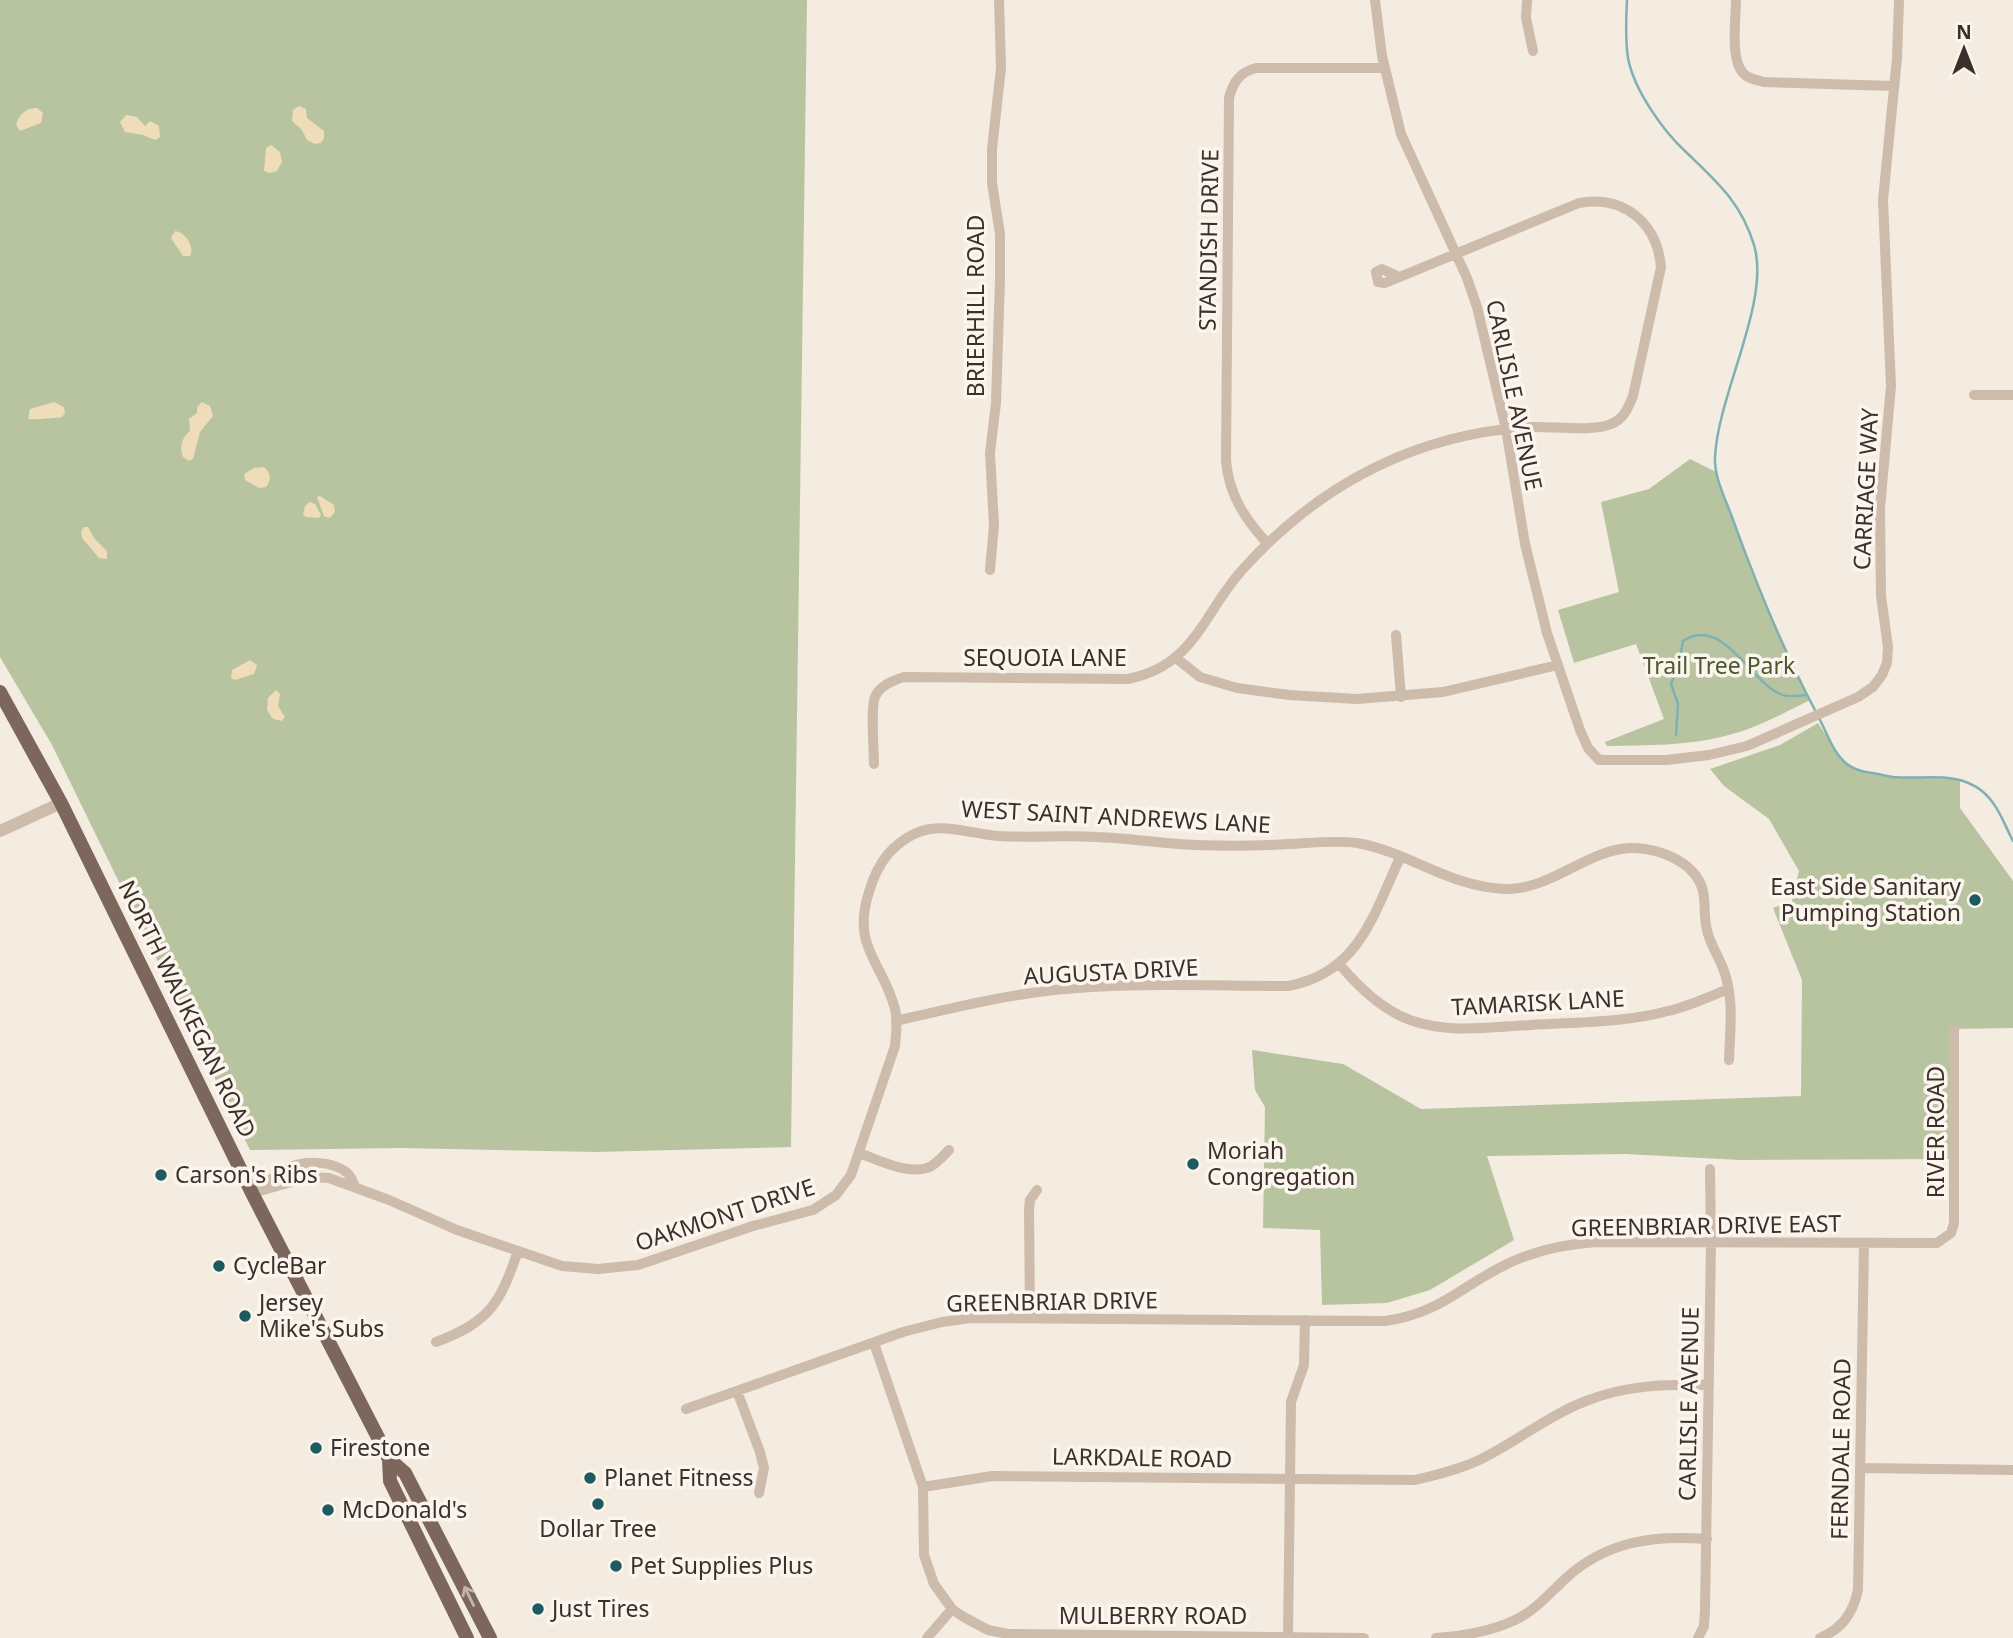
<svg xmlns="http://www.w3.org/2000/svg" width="2013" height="1638" font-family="'Noto Sans',sans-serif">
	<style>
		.green { fill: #b8c4a0 }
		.sand { fill: #efdcb8 }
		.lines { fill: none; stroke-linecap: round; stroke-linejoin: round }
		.stream { stroke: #7fb0b2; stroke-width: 2.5 }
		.minor { stroke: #cdbbac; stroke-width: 10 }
		.tertiary { stroke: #cdbbac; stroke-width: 12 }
		.primary { stroke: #7d675c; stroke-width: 14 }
		.oneway { stroke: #c2b5ac }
		.poi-dot { fill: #1f5a5e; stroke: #fbf5ee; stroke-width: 2.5 }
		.labels { text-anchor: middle; stroke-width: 7; stroke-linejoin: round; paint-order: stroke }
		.street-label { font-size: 23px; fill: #3b302b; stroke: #fbf5ee }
		.park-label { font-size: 23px; fill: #4a5a2e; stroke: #fbf5ee }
		.poi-label { font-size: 23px; fill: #3b302b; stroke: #fbf5ee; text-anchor: start }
	</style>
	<rect width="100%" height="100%" fill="#f4ebe1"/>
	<path class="green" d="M0 0H807L791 1147 596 1152 401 1148 250 1150 52 745 0 657Z
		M1690 459 1716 472 1752 574 1810 700C1782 714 1755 729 1725 736 1687 746 1646 745 1607 746L1605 742 1664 719 1636 644 1574 663 1558 610 1619 592 1601 502 1649 489Z
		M1818 723C1827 736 1836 754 1847 764 1865 781 1934 776 1960 780V808L2013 881V1028L1950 1029 1949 1159 1741 1160 1625 1154 1487 1156 1514 1240 1430 1290 1387 1303 1322 1305 1320 1230 1263 1228 1265 1107 1255 1090 1252 1050 1343 1064 1421 1109 1801 1096 1802 980 1773 908 1792 901 1799 871 1769 819 1724 786 1710 769 1780 745Z"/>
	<path class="sand" d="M299 106 306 109 307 118 324 131V138L321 143 315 144 307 140 302 130 292 121 293 110Z
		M37 108 43 113 41 123 20 131 16 125C19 114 26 108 37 108Z
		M126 115 137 117 145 126 150 121 159 126 160 137 155 140 143 135 125 132 120 122Z
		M271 145 280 152 282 162 277 171 269 173 264 171 266 148Z
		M175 231C185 232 195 246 190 256H183L171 238Z
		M54 402 64 407 65 413 62 417C58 418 31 420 28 419L30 409Z
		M202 402 210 406 213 416 200 432 193 459 189 461 183 457C179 446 182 438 190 431L189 419 197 413V407Z
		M263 467C271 471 272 480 266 487L259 488 245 480 244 474 254 468Z
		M320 496 334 505 335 512 330 518 324 516 317 497Z
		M310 502 315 504 321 515 319 518 306 517 303 515 305 506Z
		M84 527H88L94 538 107 551V559L99 558 82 538 81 531Z
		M250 660 257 665 254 674 235 680 231 678 232 670Z
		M276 690 280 694 278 706 285 717 282 721 273 719 267 710 268 698Z"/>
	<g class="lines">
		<path class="stream" d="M1627 0C1626 19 1625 39 1628 58 1634 90 1663 131 1686 152 1717 182 1741 202 1754 245 1771 301 1718 394 1715 457 1714 477 1725 498 1732 517 1756 584 1783 650 1816 712
			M1819 718C1827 733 1833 753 1847 764 1854 770 1864 772 1872 773 1879 774 1886 776 1893 777 1923 780 1956 770 1982 791 1998 804 2004 824 2013 841
			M1676 735 1678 704 1671 684 1679 664 1683 641C1722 615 1749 680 1780 694 1786 697 1799 696 1806 695"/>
		<path class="minor" d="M1375 0 1382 56 1401 134 1467 278 1477 307 1506 429 1525 544 1547 633 1580 730 1588 748 1599 760H1666L1709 755 1747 746 1858 697 1873 687 1882 675 1887 663 1888 647 1881 596 1880 508 1891 386 1883 200 1897 58 1899 0
			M1527 0 1526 18 1533 51
			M1736 0C1736 19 1730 59 1743 73 1748 79 1757 80 1764 82L1893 86
			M1974 395H2013
			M1267 543C1245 519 1229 495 1226 461L1229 98C1233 82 1240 72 1256 68H1385
			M990 570 994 525 990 453 996 403 1000 279V234L992 183V149L1001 68 999 0
			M1396 635 1401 697
			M1176 658 1200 677 1237 688 1289 695 1357 699 1443 692 1558 665
			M874 764C874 751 870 703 876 695 881 685 894 680 904 677L1128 679C1195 666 1203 613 1243 569 1281 527 1326 491 1378 466 1428 442 1476 430 1531 427 1551 426 1594 432 1611 424 1624 419 1628 408 1633 396L1661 267C1657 222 1623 195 1579 203L1385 283 1378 282 1376 272 1382 269 1399 277
			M1339 964C1359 987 1381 1009 1410 1020 1449 1034 1490 1027 1531 1025 1577 1022 1623 1023 1668 1011 1689 1006 1709 997 1728 989
			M896 1021C948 1009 1000 996 1054 990 1132 982 1210 986 1288 986 1359 973 1373 915 1400 858
			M859 1153C879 1160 905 1174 927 1168 936 1165 943 1156 949 1150
			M260 1187C269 1181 278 1174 288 1168 304 1160 332 1161 346 1172 351 1175 352 1181 355 1186
			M252 1193 309 1177 329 1178 389 1200 457 1230 562 1266 598 1269 638 1265 753 1226 813 1210 836 1195 851 1175 895 1046C896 1034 898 1021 895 1009 883 962 851 948 869 892 873 878 879 865 888 854 899 842 913 832 930 829 953 826 975 834 998 836 1031 838 1064 835 1097 837 1130 838 1163 844 1196 845 1227 846 1258 846 1289 844 1312 843 1335 840 1357 843 1409 852 1449 887 1505 889 1548 890 1580 856 1621 849 1650 844 1695 859 1703 891 1706 905 1703 919 1708 934 1712 948 1721 960 1725 974 1734 1002 1730 1031 1729 1060
			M1030 1317 1029 1209 1030 1200 1037 1190
			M436 1342C490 1322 500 1303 518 1251
			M874 1343 923 1487 924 1555 934 1584 952 1609 962 1616 988 1630 1008 1634 1364 1638
			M737 1391 760 1452 764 1468 759 1493
			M686 1409 903 1332 942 1322 970 1318 1385 1321C1441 1313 1461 1286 1507 1264 1536 1250 1565 1244 1597 1242L1937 1243 1951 1233 1954 1223V1030
			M1861 1468 2013 1470
			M923 1487 992 1476 1415 1480C1436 1475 1457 1470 1477 1461 1515 1443 1547 1416 1586 1401 1626 1385 1667 1384 1709 1385
			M1288 1636 1291 1402 1304 1365 1305 1320
			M927 1638 952 1609
			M1436 1638C1464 1636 1490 1632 1515 1620 1536 1610 1549 1594 1565 1579 1606 1541 1653 1535 1707 1539
			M1698 1638 1704 1626 1705 1610 1711 1243 1710 1169
			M1820 1638C1843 1628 1853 1613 1858 1590L1864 1244"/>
		<path class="tertiary" d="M0 831 61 803"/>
		<path class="primary" d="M0 692 61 803 252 1193 385 1451 389 1459 405 1473 490 1638
			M389 1459 390 1481 467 1638"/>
	</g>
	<defs><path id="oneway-shaft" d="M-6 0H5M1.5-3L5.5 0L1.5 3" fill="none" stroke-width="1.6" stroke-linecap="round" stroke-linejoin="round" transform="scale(1.75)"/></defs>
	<use class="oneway" href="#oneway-shaft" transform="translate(469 1596) rotate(-116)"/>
	<g class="poi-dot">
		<circle cx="1975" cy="900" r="7"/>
		<circle cx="1193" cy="1164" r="7"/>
		<circle cx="161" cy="1175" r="7"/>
		<circle cx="219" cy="1266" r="7"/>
		<circle cx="245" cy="1316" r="7"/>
		<circle cx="316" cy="1448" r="7"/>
		<circle cx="590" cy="1478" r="7"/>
		<circle cx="598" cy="1504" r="7"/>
		<circle cx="328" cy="1510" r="7"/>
		<circle cx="616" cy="1566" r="7"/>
		<circle cx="538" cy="1609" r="7"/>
	</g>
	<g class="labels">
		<g class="street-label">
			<text transform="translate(1209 240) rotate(-89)" y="8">STANDISH DRIVE</text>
			<text transform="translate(976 306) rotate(-90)" y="8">BRIERHILL ROAD</text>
			<text transform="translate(1514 395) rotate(78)" y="8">CARLISLE AVENUE</text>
			<text transform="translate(1866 489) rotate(-87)" y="8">CARRIAGE WAY</text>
			<text x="1045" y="666">SEQUOIA LANE</text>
			<text transform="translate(1116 817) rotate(3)" y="8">WEST SAINT ANDREWS LANE</text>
			<text transform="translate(1111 972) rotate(-3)" y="8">AUGUSTA DRIVE</text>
			<text transform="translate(1538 1003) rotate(-3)" y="8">TAMARISK LANE</text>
			<text transform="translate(187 1009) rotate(64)" y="8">NORTH WAUKEGAN ROAD</text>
			<text transform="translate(1936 1132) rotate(-90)" y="8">RIVER ROAD</text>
			<text transform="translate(725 1215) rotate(-18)" y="8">OAKMONT DRIVE</text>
			<text transform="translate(1706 1226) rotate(-1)" y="8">GREENBRIAR DRIVE EAST</text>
			<text transform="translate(1052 1302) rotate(-1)" y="8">GREENBRIAR DRIVE</text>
			<text transform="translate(1689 1404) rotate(-89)" y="8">CARLISLE AVENUE</text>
			<text transform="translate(1841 1449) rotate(-89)" y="8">FERNDALE ROAD</text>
			<text transform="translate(1142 1458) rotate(1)" y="8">LARKDALE ROAD</text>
			<text x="1153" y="1624">MULBERRY ROAD</text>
		</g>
		<g class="park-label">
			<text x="1719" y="674">Trail Tree Park</text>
		</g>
		<g class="poi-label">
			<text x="1961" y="895" text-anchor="end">East Side Sanitary<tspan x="1961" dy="26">Pumping Station</tspan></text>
			<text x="1207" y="1159">Moriah<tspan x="1207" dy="26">Congregation</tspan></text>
			<text x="175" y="1183">Carson's Ribs</text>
			<text x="233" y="1274">CycleBar</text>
			<text x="259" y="1311">Jersey<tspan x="259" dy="26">Mike's Subs</tspan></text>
			<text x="330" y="1456">Firestone</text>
			<text x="604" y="1486">Planet Fitness</text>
			<text x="342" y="1518">McDonald's</text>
			<text x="598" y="1537" text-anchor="middle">Dollar Tree</text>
			<text x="630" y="1574">Pet Supplies Plus</text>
			<text x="552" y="1617">Just Tires</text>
		</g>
	</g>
	<g transform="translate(1964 49)" stroke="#fbf5ee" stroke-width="5" paint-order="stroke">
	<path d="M0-5L12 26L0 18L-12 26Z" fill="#3b302b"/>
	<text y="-10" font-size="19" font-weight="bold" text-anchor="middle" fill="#3b302b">N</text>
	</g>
</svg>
